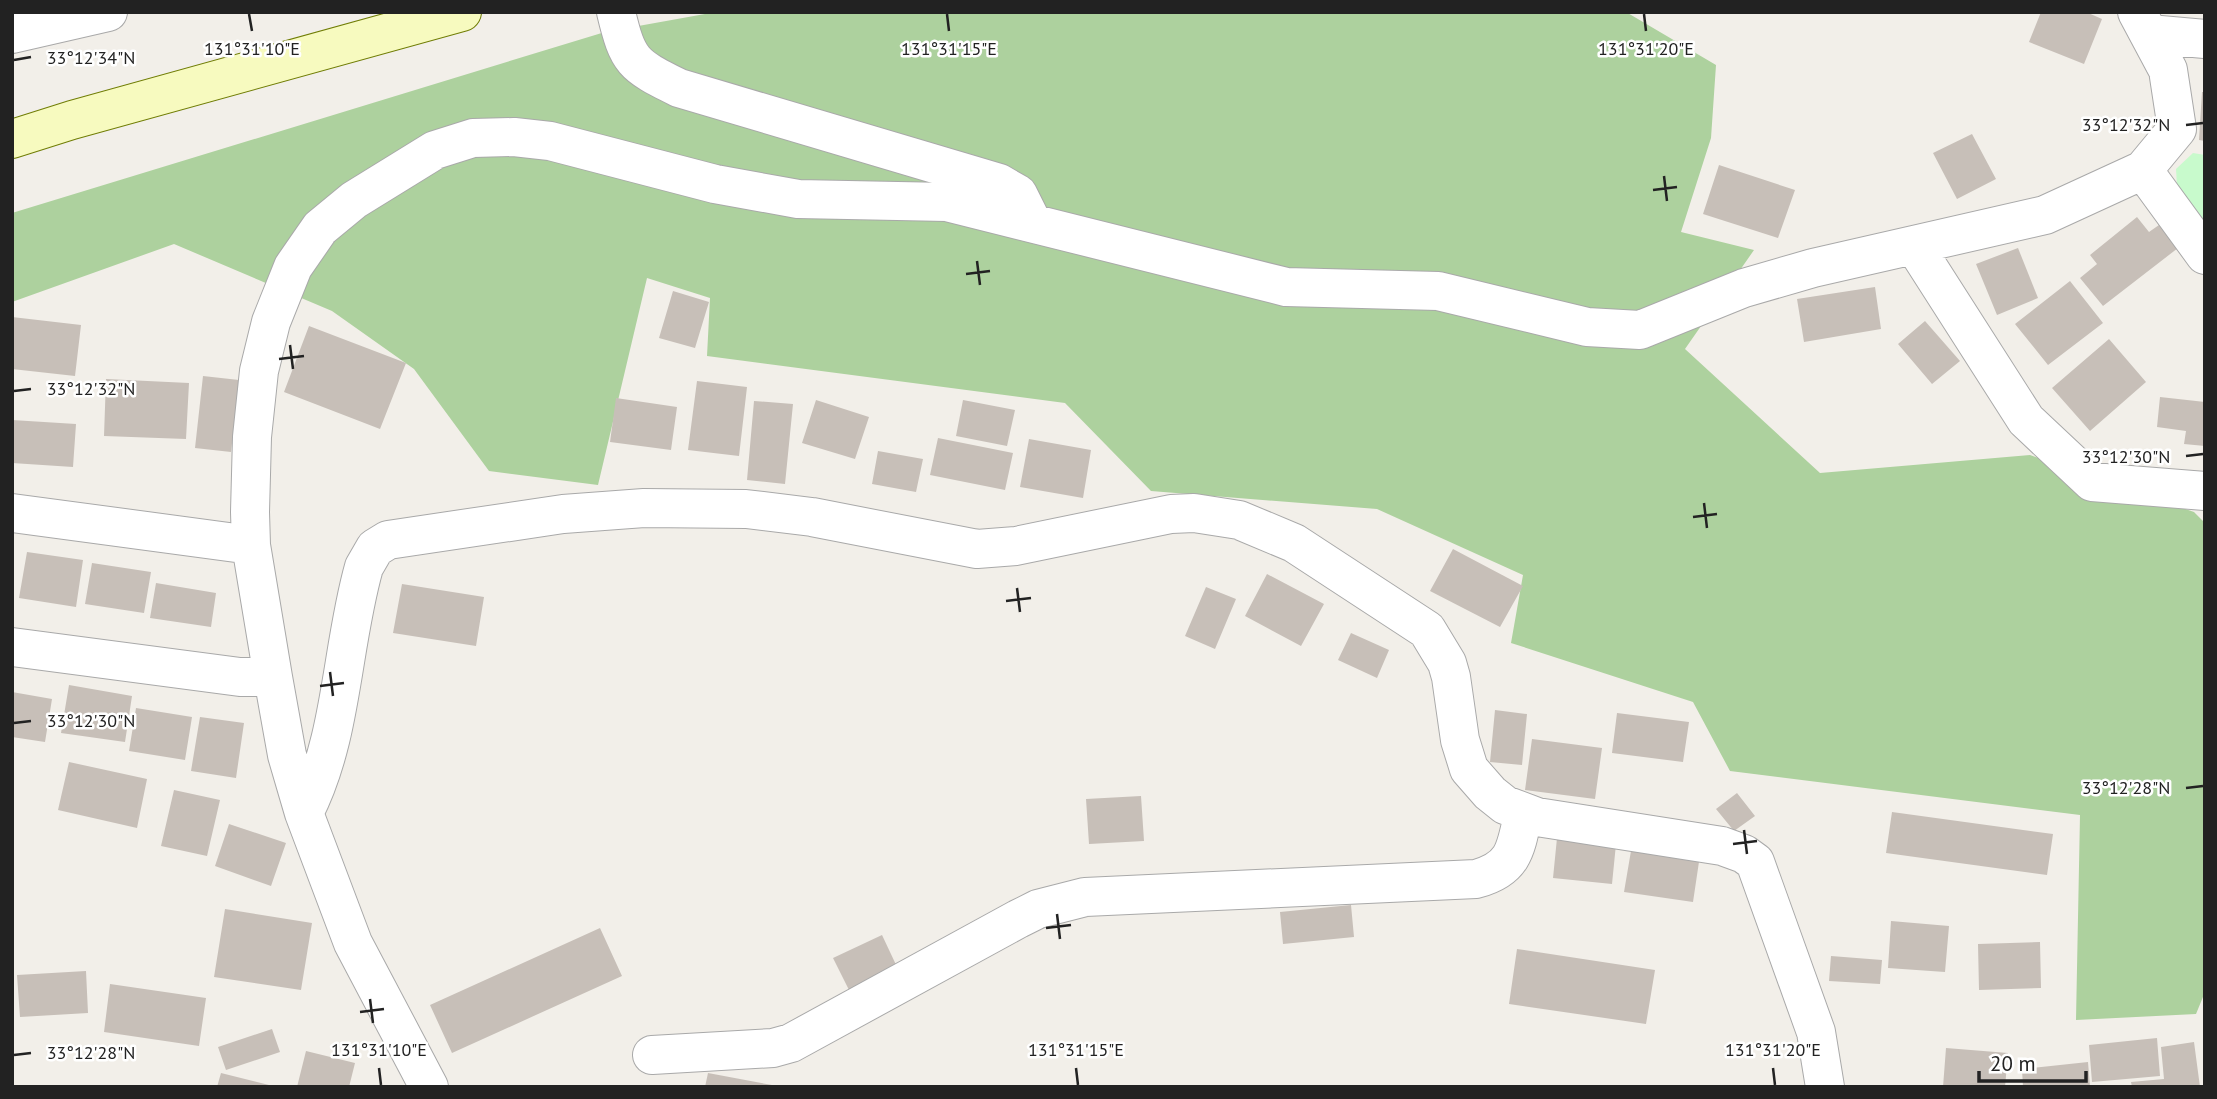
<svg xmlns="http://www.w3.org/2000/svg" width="2217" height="1099" font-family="'PT Sans',sans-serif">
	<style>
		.forest { fill: #add19e }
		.park { fill: #c8facc }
		.building { fill: #c7bfb8 }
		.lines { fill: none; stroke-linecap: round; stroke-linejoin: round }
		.street-casing { stroke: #a9a9a9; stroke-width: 40 }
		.secondary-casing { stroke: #707d05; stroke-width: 40 }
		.street { stroke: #fff; stroke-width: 38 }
		.secondary { stroke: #f7fabf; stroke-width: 38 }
		.ticks { fill: none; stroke: #222; stroke-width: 2.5 }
		.ticks-label { font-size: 18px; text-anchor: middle; fill: #222; stroke: #fff; stroke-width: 5; stroke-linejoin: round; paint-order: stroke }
	</style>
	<rect width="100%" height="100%" fill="#f2efe9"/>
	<path class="forest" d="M716 12H1626L1716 65 1711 138 1681 232 1754 250 1685 349 1820 473 2030 455 2194 512 2205 523V992L2196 1014 2076 1020 2080 815 1730 771 1693 702 1511 643 1523 575 1377 509 1151 491 1065 403 707 356 710 298 647 278 598 485 489 471 414 369 332 311 174 244 12 302V213L605 32Z"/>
	<path class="park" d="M2193 153 2205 155V227L2177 186 2176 169Z"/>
	<path class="building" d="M2041 12H2086L2102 19 2084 64 2029 42Z
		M2202 92H2205V141L2199 140Z
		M1972 134 1996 179 1957 199 1933 153Z
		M1719 165 1795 190 1778 238 1703 214Z
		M2137 217 2149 232 2159 225 2178 248 2103 306 2080 278 2097 264 2090 255Z
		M2018 248 2038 298 1997 315 1976 264Z
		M2070 281 2103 323 2048 365 2015 324Z
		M1875 287 1881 329 1804 342 1797 299Z
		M673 291 709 302 695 348 659 338Z
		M12 317 81 325 75 376 12 369Z
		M1925 321 1960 361 1932 384 1898 344Z
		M309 326 406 363 380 429 284 392Z
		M2109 339 2146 382 2090 431 2052 388Z
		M203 376 239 380 231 452 195 448Z
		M106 379 189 383 186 439 104 436Z
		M697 381 747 387 739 456 688 450Z
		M2160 397 2205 402V446L2184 444 2186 431 2157 427Z
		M616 398 677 407 671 450 610 442Z
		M816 400 869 417 855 459 802 443Z
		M963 400 1015 410 1007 446 956 436Z
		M754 401 793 404 785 484 747 480Z
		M12 420 76 424 73 467 12 463Z
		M938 438 1013 453 1005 490 930 475Z
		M1029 439 1091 450 1083 498 1020 487Z
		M878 451 923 459 916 492 872 484Z
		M1453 549 1523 586 1500 627 1430 591Z
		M27 552 83 560 76 607 19 598Z
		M92 563 151 572 144 613 85 604Z
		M1267 574 1324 604 1301 646 1245 616Z
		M156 583 216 593 211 627 150 618Z
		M402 584 484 597 476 646 393 633Z
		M1206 587 1236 599 1215 649 1185 636Z
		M1351 633 1389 650 1377 678 1338 660Z
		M69 685 132 696 125 742 61 733Z
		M12 692 52 699 45 742 12 737Z
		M136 708 192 717 185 760 129 751Z
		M1495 710 1527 714 1522 765 1490 762Z
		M1617 713 1689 722 1683 762 1612 753Z
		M200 717 244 723 236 778 191 771Z
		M1532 739 1602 748 1595 799 1525 790Z
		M69 762 147 779 137 828 58 810Z
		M174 790 220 800 207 856 161 846Z
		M1737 793 1755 816 1734 831 1716 809Z
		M1141 796 1144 841 1089 844 1086 799Z
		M1892 812 2053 834 2047 875 1886 853Z
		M229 824 286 843 271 886 215 866Z
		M1557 838 1616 844 1612 884 1553 878Z
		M1632 845 1700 855 1693 902 1624 892Z
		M1351 905 1354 937 1283 944 1280 912Z
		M225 909 312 923 301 990 214 977Z
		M1891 921 1949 926 1945 972 1888 968Z
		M600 928 622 976 452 1053 430 1005Z
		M882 935 898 969 850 992 833 958Z
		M2040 942 2041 988 1979 990 1978 944Z
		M1517 949 1655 970 1646 1024 1509 1004Z
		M1831 956 1882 960 1880 984 1829 981Z
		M86 971 88 1013 20 1017 17 975Z
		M110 984 206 998 199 1046 104 1032Z
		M272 1029 280 1052 226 1070 218 1047Z
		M2157 1038 2160 1076 2092 1082 2089 1045Z
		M2194 1042 2200 1087H2132L2131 1082 2164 1079 2161 1047Z
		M1946 1048 2008 1053 2005 1087H1943Z
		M306 1051 355 1063 349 1087H297Z
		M2088 1062 2090 1087H2023L2022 1069Z
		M221 1073 273 1086V1087H217Z
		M708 1073 772 1085V1087H705Z"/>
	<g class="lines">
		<g class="street-casing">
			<path id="street" d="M616 12C628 63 633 65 679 88L999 183 1018 194 1032 222
				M12 34 108 12
				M2149 34 2205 39
				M2143 170 2205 255
				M1914 245 2026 420 2092 482 2205 491
				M12 513 251 545
				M12 647 240 677H273
				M304 813C343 737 341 648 364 567L375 548 388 540 563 514 644 508 746 509 812 517 977 549 1016 546 1171 514 1194 513 1239 520 1294 543 1427 630 1447 663 1451 677 1460 740 1469 769 1490 793 1505 805 1537 817 1722 846 1744 854 1755 862 1816 1032 1825 1087
				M652 1055 773 1048 791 1043 1018 919 1038 909 1085 897 1476 879C1514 869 1516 849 1523 814
				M429 1087 353 943 304 813 287 755 273 677 251 545 250 512 252 437 259 371 271 322 293 267 320 228 354 200 435 150 473 138 514 137 550 141 715 184 798 199 947 202 1286 287 1438 291 1587 327 1640 330 1744 288 1813 268 2045 215 2143 170 2177 129 2168 70 2137 12"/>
		</g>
		<g class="secondary-casing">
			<path id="secondary" d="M12 139 72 120 462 12"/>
		</g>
		<use href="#street" class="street"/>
		<use href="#secondary" class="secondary"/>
	</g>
	<path class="ticks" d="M249 14 252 31M947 14 949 31M1644 14 1646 31M14 60 31 57M2186 125 2203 123M1664 176 1667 201M1653 190 1677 187M977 261 980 285M966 274 990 271M290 345 293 369M279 359 304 356M14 391 31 389M2186 456 2203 454M1704 503 1707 528M1693 517 1717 514M1017 588 1020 612M1006 601 1031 598M330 672 333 696M320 686 344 683M14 723 31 721M2186 788 2203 786M1744 830 1747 854M1733 844 1757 841M1057 914 1060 939M1046 928 1071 925M370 999 373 1023M360 1012 384 1009M14 1055 31 1053M379 1068 381 1085M1076 1068 1078 1085M1773 1068 1775 1085"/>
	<g class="ticks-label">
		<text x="252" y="55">131°31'10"E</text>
		<text x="949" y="55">131°31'15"E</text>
		<text x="1646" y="55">131°31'20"E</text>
		<text x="91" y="64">33°12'34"N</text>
		<text x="2126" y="131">33°12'32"N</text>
		<text x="91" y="395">33°12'32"N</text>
		<text x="2126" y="463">33°12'30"N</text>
		<text x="91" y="727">33°12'30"N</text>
		<text x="2126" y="794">33°12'28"N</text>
		<text x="379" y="1056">131°31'10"E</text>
		<text x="1076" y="1056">131°31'15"E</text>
		<text x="1773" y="1056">131°31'20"E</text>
		<text x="91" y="1059">33°12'28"N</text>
	</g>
	<rect width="2217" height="1099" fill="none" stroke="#222222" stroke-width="28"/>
	<path d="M1979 1071v10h107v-10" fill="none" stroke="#222222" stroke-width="3.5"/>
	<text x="1990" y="1071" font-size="21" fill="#222222" stroke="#ffffff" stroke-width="5" paint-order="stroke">20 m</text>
</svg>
